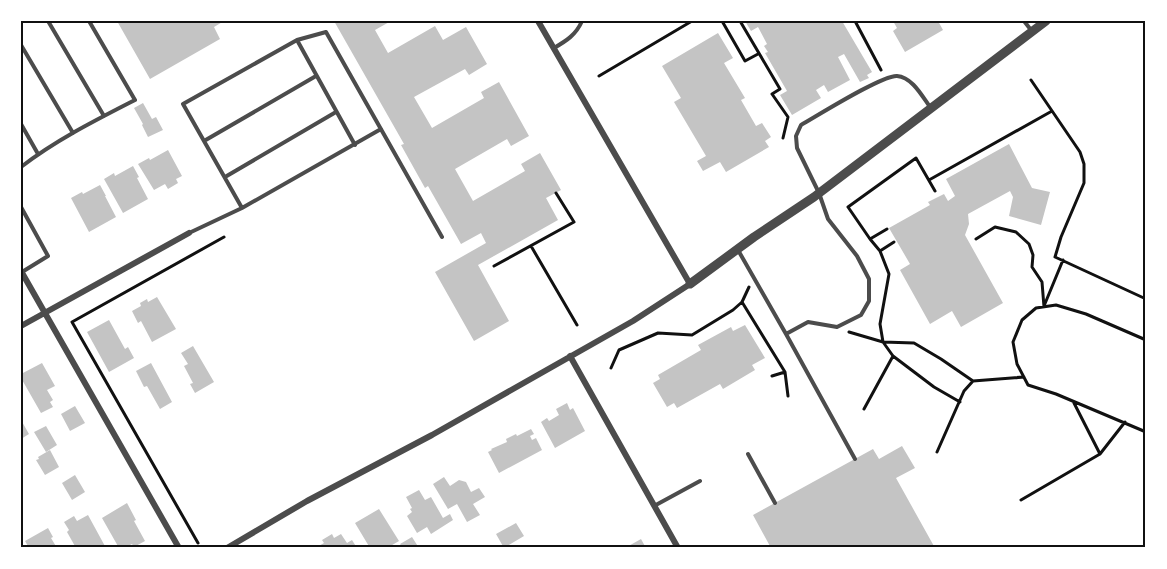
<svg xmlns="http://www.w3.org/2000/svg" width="1167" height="569" font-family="Georgia,serif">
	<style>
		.building { fill: #c4c4c4 }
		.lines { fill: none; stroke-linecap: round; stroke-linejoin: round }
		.path { stroke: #111; stroke-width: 3 }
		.service { stroke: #4c4c4c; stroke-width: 4 }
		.minor { stroke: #4c4c4c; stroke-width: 6 }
		.tertiary { stroke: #4c4c4c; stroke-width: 9 }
		.neatline { fill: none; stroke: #111; stroke-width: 2 }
	</style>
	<rect width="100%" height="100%" fill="#fff"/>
	<path class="building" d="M117 21H224L214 27 220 39 150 79Z
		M334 21H391L375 30 388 53 435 26 443 40 466 27 487 64 469 75 465 69 414 97 432 128 484 98 481 92 499 82 529 136 511 146 507 139 455 169 473 201 525 171 521 164 540 153 561 190 546 198 558 220 478 265 509 321 474 341 435 272 486 243 481 233 461 244 428 186 425 188 401 145 404 144Z
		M745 21H842L872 72 867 75 869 78 860 82 844 54 838 57 850 80 828 92 824 85 816 90 821 98 792 115 780 95 787 91 765 53 768 52 764 46 767 44 758 27 751 31Z
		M893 21H938L943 30 905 52 893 31 897 28Z
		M718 33 733 58 724 63 745 98 741 100 756 126 762 123 771 137 765 141 769 147 726 172 720 162 703 171 697 161 706 156 674 102 681 98 662 66Z
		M143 103 152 119 156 117 163 130 148 137 142 125 143 124 134 108Z
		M1009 144 1032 188 1050 192 1041 225 1009 216 1013 197 1010 191 968 214 969 224 965 235 1003 303 961 327 952 311 930 324 900 270 910 264 889 228 930 205 928 202 944 194 948 201 955 196 946 179Z
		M168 150 182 176 176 179 178 183 168 189 165 184 154 190 138 164 149 158 150 160Z
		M133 166 139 177 137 178 148 199 123 213 104 179 114 173 115 176Z
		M100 185 106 196H105L116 217 89 232 71 198 82 192 83 194Z
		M157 297 176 329 152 342 141 321 138 323 132 311 141 306 140 303 147 299 148 302Z
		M109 320 125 349 128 347 134 358 109 372 87 332Z
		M745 325 765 358 752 365 755 370 723 389 720 384 677 408 674 403 667 407 653 383 660 379 658 375 701 350 698 345 731 327 733 331Z
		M193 346 214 382 195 393 190 384 193 383 184 366 188 364 181 353Z
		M42 363 55 386 47 390 53 400 50 402 53 407 41 413 21 378V374Z
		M151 363 172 402 160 409 147 386 144 387 136 371Z
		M567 403 570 410 573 408 585 431 555 448 541 422 547 418 549 421 559 415 556 409Z
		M75 406 85 423 70 431 61 414Z
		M21 420 29 434 21 439Z
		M46 426 57 445 46 452 34 432Z
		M531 429 534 434 530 436 532 440 536 438 542 450 499 473 488 452 492 450 491 449 507 442 506 439 516 434 517 436Z
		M902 446 915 468 896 478 935 548H771L753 515 873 449 879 459Z
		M50 450 59 467 45 475 36 460 39 459 38 457Z
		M75 475 85 492 72 500 62 483Z
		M444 477 450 486 459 480 466 482 471 492 479 488 485 497 473 504 480 515 467 522 457 504 448 509 433 484Z
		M419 490 425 500 431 497 443 518 450 514 453 520 431 534 427 527 417 533 407 516 412 512 410 509 412 508 406 497Z
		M127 503 136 520 134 521 145 541 134 547 132 544 124 548H119L102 518Z
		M379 509 399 541 387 548H370L355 523Z
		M88 515 106 548H76L67 532 69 530 64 522 74 516 77 521Z
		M516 523 524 536 504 548 496 534Z
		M48 528 53 537 51 538 57 548H29L25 541Z
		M332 534 334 538 341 534 347 543 352 540 357 548H315L324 543 322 540Z
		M412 537 419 548H403L400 544Z
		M641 539 646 548H625Z"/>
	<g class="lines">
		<path class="path" d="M722 21 745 61 758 54
			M740 21 780 89 772 94 788 117 783 138
			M855 21 881 70
			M599 76 692 21
			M1031 80 1080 152 1084 164V183L1061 237 1055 257 1146 299
			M929 180 1052 111
			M870 239 887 229
			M976 239 995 227 1016 232 1029 244 1033 255 1032 267 1042 282 1044 307
			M894 242 880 251 870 239 848 207 916 158 935 191
			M531 246 577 325
			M880 251 889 274 880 324 883 342 893 356 934 387 960 402
			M494 266 574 222 556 193
			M742 302 749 287
			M1044 306 1063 260
			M849 332 883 342 914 343 941 359 973 381
			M1146 340 1086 314 1056 305 1036 308 1022 320 1013 342 1017 364 1028 385 1056 394 1146 432
			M611 368 619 350 658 333 692 335 733 310 742 302 785 372 788 396
			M772 376 785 372
			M864 409 893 356
			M937 452 964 391 973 381 1024 377
			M1100 454 1125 422
			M1021 500 1100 454 1074 403
			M198 543 72 322 224 237"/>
		<path class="service" d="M48 21 104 116
			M1024 21 1031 30
			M297 40 355 145
			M21 45 73 133
			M554 48C566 41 576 35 582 21
			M21 124 38 154
			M204 141 316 76
			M21 167C56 140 96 120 135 100L89 21
			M225 177 336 112
			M21 207 48 256 22 272
			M242 208 183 104 297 40 326 32 442 237
			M189 233 242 208 381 129
			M738 250 786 334 855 459
			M786 334 808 322 837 327 861 315 869 301V279L857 256 828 219 819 193 797 148 796 136 801 125C817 116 882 75 897 76 912 77 922 96 930 107
			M748 454 775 503
			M654 506 700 481"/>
		<path class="minor" d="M21 271 179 548
			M21 326 189 233
			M570 356 678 548
			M227 548 307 501 432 435 633 321 690 284 538 21"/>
		<path class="tertiary" d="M690 284 754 237 814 197 1046 21"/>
	</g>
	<rect width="1167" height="569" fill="none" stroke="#ffffff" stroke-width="45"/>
	<rect x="22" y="22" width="1122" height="524" class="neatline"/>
</svg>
